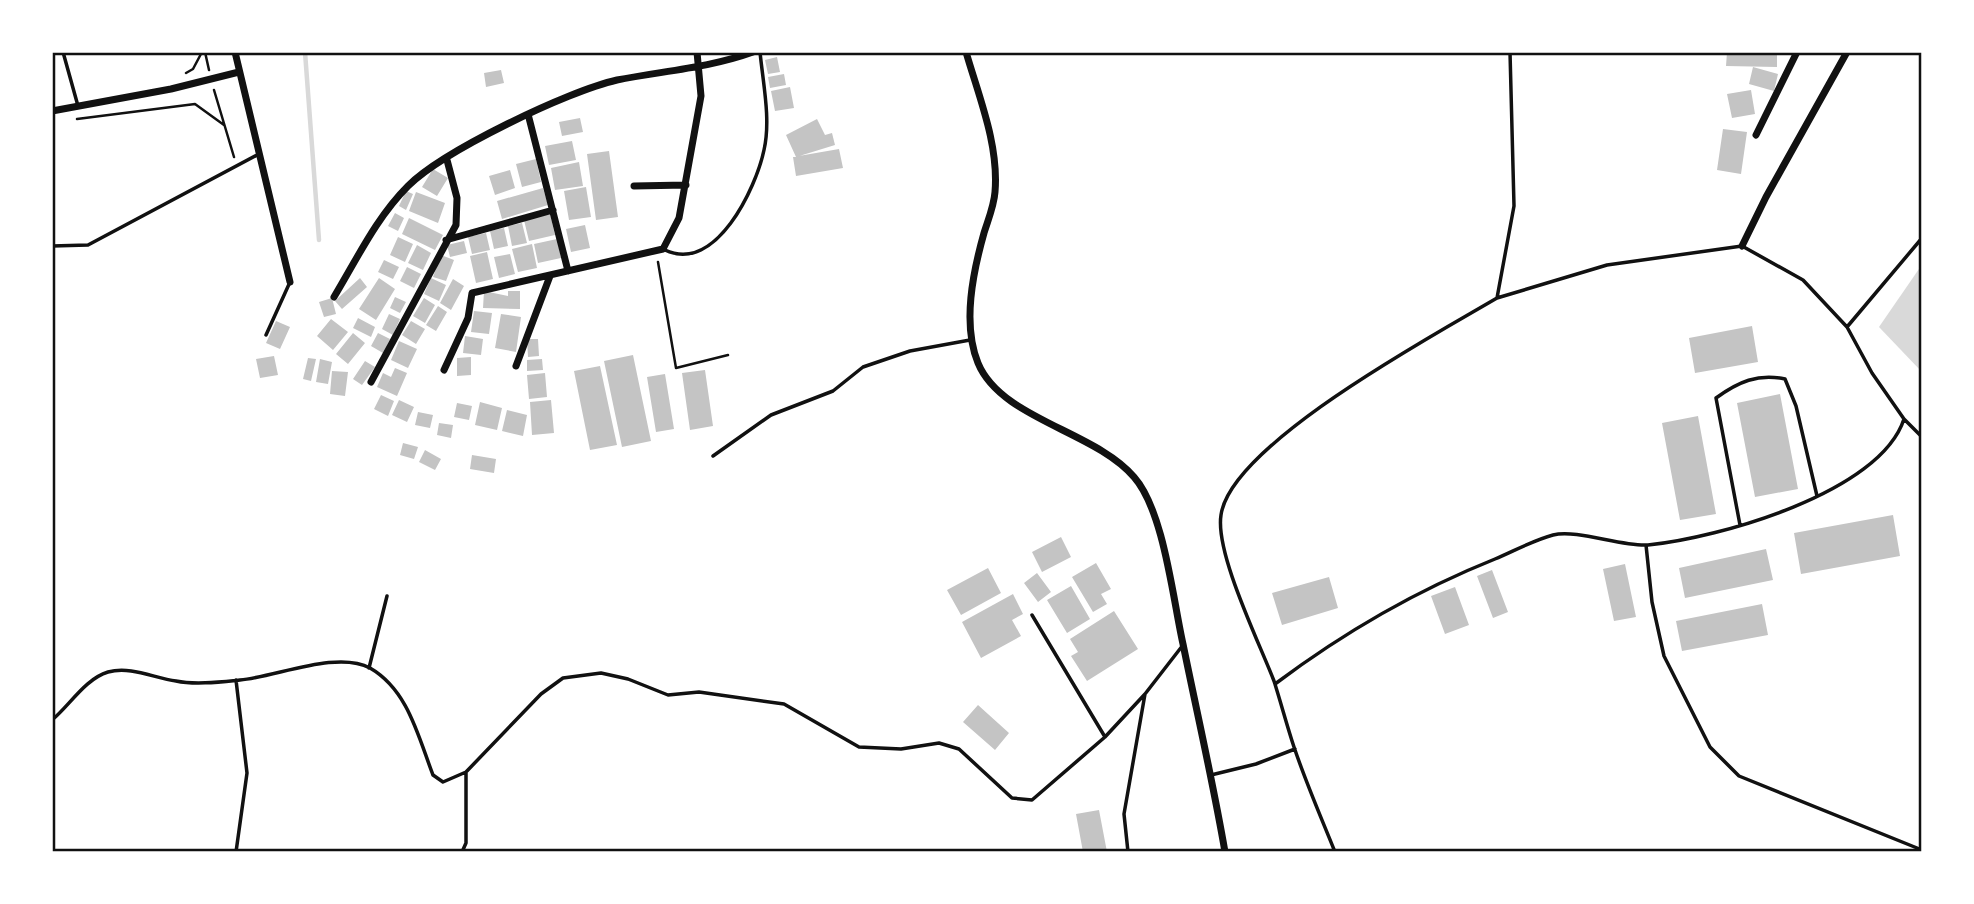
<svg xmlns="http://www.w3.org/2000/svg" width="1974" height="904" font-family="'DM Sans',sans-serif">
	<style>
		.water { fill: #d9d9d9 }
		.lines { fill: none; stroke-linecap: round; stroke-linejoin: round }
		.stream { stroke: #d9d9d9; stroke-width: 4.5 }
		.building { fill: #c4c4c4 }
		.path { stroke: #111; stroke-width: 2.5 }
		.service { stroke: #111; stroke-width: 3.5 }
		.minor { stroke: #111; stroke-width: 7 }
		.neatline { fill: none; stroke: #111; stroke-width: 2.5 }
	</style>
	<rect width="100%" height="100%" fill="#fff"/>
	<path class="water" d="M1921 266V371L1879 327Z"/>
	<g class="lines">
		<path class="stream" d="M305 52 319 240"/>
	</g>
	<path class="building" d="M1727 52H1777V67L1726 66Z
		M777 57 780 72 768 74 765 60Z
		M1753 67 1778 74 1774 91 1749 84Z
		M501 70 504 83 486 87 484 73Z
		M784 74 786 85 770 88 768 77Z
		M790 87 794 108 775 111 771 91Z
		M1751 90 1755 114 1732 118 1727 94Z
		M580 118 583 132 562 136 559 122Z
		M817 119 825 135 832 133 835 145 796 157 786 135Z
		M1723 129 1747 132 1741 174 1717 170Z
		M572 141 576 160 549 165 545 146Z
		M839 149 843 168 796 176 793 157Z
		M609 151 618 217 596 220 587 154Z
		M536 159 541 182 522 187 516 164Z
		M579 162 583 186 555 190 551 168Z
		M433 169 448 178 437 196 422 187Z
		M510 170 515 188 495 195 489 176Z
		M586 187 591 217 569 220 564 191Z
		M543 188 548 205 502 219 497 201Z
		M406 191 413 194 406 210 399 206Z
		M416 192 445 203 438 223 409 211Z
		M395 213 404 218 398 231 388 226Z
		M550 214 555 235 529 241 524 220Z
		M409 218 443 235 435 250 402 234Z
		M522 223 527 243 512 246 508 226Z
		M585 225 590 248 571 252 566 229Z
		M504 228 508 246 494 249 490 231Z
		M486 233 490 250 472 254 468 237Z
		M398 237 413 244 405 262 390 255Z
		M557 239 561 258 538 263 534 244Z
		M464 241 467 253 450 257 447 245Z
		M532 244 537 268 518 272 512 249Z
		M417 245 431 253 423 270 408 263Z
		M487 252 493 279 476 283 470 256Z
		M510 254 515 274 499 278 494 257Z
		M441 255 454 260 446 281 433 277Z
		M384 260 399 267 393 279 378 272Z
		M407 267 421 274 414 288 400 281Z
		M360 278 367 287 342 309 335 301Z
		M379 278 395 289 376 320 359 309Z
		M431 278 446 285 439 301 424 294Z
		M453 279 464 286 451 310 440 303Z
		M484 291 508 296V291H520V309L483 308Z
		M395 297 406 302 400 313 390 308Z
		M332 298 336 314 324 317 319 302Z
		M424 298 435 305 425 323 413 316Z
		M438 306 447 312 436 331 426 325Z
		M474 311 492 313 489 334 471 332Z
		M389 314 400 319 393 335 382 329Z
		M501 314 521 317 516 352 495 348Z
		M358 318 375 327 371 337 353 328Z
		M331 319 348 332 333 350 317 336Z
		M276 321 290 327 280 349 266 343Z
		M411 321 425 329 416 344 402 335Z
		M1752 326 1758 362 1695 373 1689 338Z
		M353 333 365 343 348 364 336 354Z
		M378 333 390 339 383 353 371 346Z
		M465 336 483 339 481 355 463 353Z
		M527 339H538L539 356 528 357Z
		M399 341 417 349 408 368 391 360Z
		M633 355 651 441 622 447 604 361Z
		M274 356 278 375 260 378 256 359Z
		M471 357V375L457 376V358Z
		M308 358 316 359 311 381 303 379Z
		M320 359 332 362 328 384 316 382Z
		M542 359 543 370 527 371V360Z
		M365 361 375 367 362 385 353 379Z
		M600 366 617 445 590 450 574 371Z
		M395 368 407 373 397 396 377 387 383 373 391 377Z
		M705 370 713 426 690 430 682 373Z
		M332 371 348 372 345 396 330 394Z
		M545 373 547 397 529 399 527 375Z
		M665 374 674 429 656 432 647 377Z
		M1780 394 1798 489 1755 497 1737 403Z
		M381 395 394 401 388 416 374 409Z
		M399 400 414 407 407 422 392 415Z
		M551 400 554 433 532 435 530 402Z
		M480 402 502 408 497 430 475 425Z
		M457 403 472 406 469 420 454 417Z
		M507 410 527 415 523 436 502 431Z
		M418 412 433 415 430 428 415 425Z
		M1698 416 1716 514 1680 520 1662 423Z
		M439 423 453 425 451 438 437 435Z
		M403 443 418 447 414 459 400 455Z
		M425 450 441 459 435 470 419 462Z
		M472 455 496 459 494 473 470 469Z
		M1893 515 1900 556 1801 574 1794 533Z
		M1061 537 1071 557 1042 572 1032 552Z
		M1766 549 1773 580 1685 598 1679 568Z
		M1096 563 1111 589 1101 594 1107 604 1093 612 1072 577Z
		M1625 564 1636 617 1614 621 1603 569Z
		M988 568 1001 593 961 615 947 590Z
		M1492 570 1508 612 1493 618 1477 576Z
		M1037 573 1051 592 1038 602 1024 583Z
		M1329 577 1338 608 1282 625 1272 593Z
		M1071 586 1090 619 1067 633 1047 600Z
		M1455 587 1469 625 1445 634 1431 596Z
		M1013 594 1023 614 1012 620 1021 636 981 658 962 622Z
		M1762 604 1768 635 1682 651 1676 621Z
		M1114 611 1138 649 1087 681 1071 656 1078 652 1070 639Z
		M978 705 1009 733 995 750 963 722Z
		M1099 810 1107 852H1083L1076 814Z"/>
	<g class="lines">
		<path class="path" d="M205 52 209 70
			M186 73 193 69 202 52
			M214 90 234 157
			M77 119 195 104 224 125
			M658 262 676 368 728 355"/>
		<path class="service" d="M63 52 78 106
			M52 246 88 245 259 154
			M665 250C716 274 756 188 764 150 771 120 763 83 760 52
			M1847 327 1922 238
			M266 335 290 282
			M1904 419 1922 437
			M713 456 771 415 833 391 863 367 910 351 970 340
			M1740 525 1716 398C1738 382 1758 373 1785 379L1796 406 1817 496
			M1646 545 1652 602 1664 656 1710 747 1739 776 1922 850
			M1032 615 1105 737
			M369 668 387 596
			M1275 684C1343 633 1415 591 1495 559 1514 551 1534 540 1553 535 1577 529 1622 547 1648 545 1718 538 1880 493 1904 419L1872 373 1847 327 1803 280 1742 246 1607 265 1497 298 1514 206 1510 52
			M52 720C70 705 85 679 108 672 131 666 154 678 176 681 195 685 220 682 240 680 276 677 337 650 370 668 408 690 418 736 433 775L443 782 466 772 541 694 563 678 601 673 628 679 668 695 699 692 784 704 859 747 901 749 939 743 959 749 1012 798 1032 800 1105 737 1145 694
			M1211 775 1256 764 1295 749
			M236 852 247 773 236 680
			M462 852 466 843V772
			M1128 852 1124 814 1145 694 1183 645
			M1335 852C1321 817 1306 783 1294 747 1287 726 1281 703 1274 681 1259 642 1215 553 1221 515 1231 444 1436 334 1497 298"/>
		<path class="minor" d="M235 52 290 282
			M966 52C979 97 999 145 995 192 994 206 988 220 984 233 973 272 962 324 978 363 1001 419 1095 431 1134 477 1164 511 1173 600 1183 644 1197 713 1213 782 1225 852
			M52 111 171 89 239 72
			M528 114 568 271
			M1756 135 1797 52
			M634 186 686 185
			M446 240 553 210
			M1742 246 1766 197 1847 52
			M334 297C357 259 376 218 408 186 443 151 568 91 617 80 662 71 709 68 753 52
			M516 366 550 276
			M444 370 468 318 472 293 663 249 679 218 701 96 697 52
			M371 382 456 225 457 198 447 160"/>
	</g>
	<rect width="1974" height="904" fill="none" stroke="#ffffff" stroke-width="108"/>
	<rect x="54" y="54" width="1866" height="796" class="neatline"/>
</svg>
